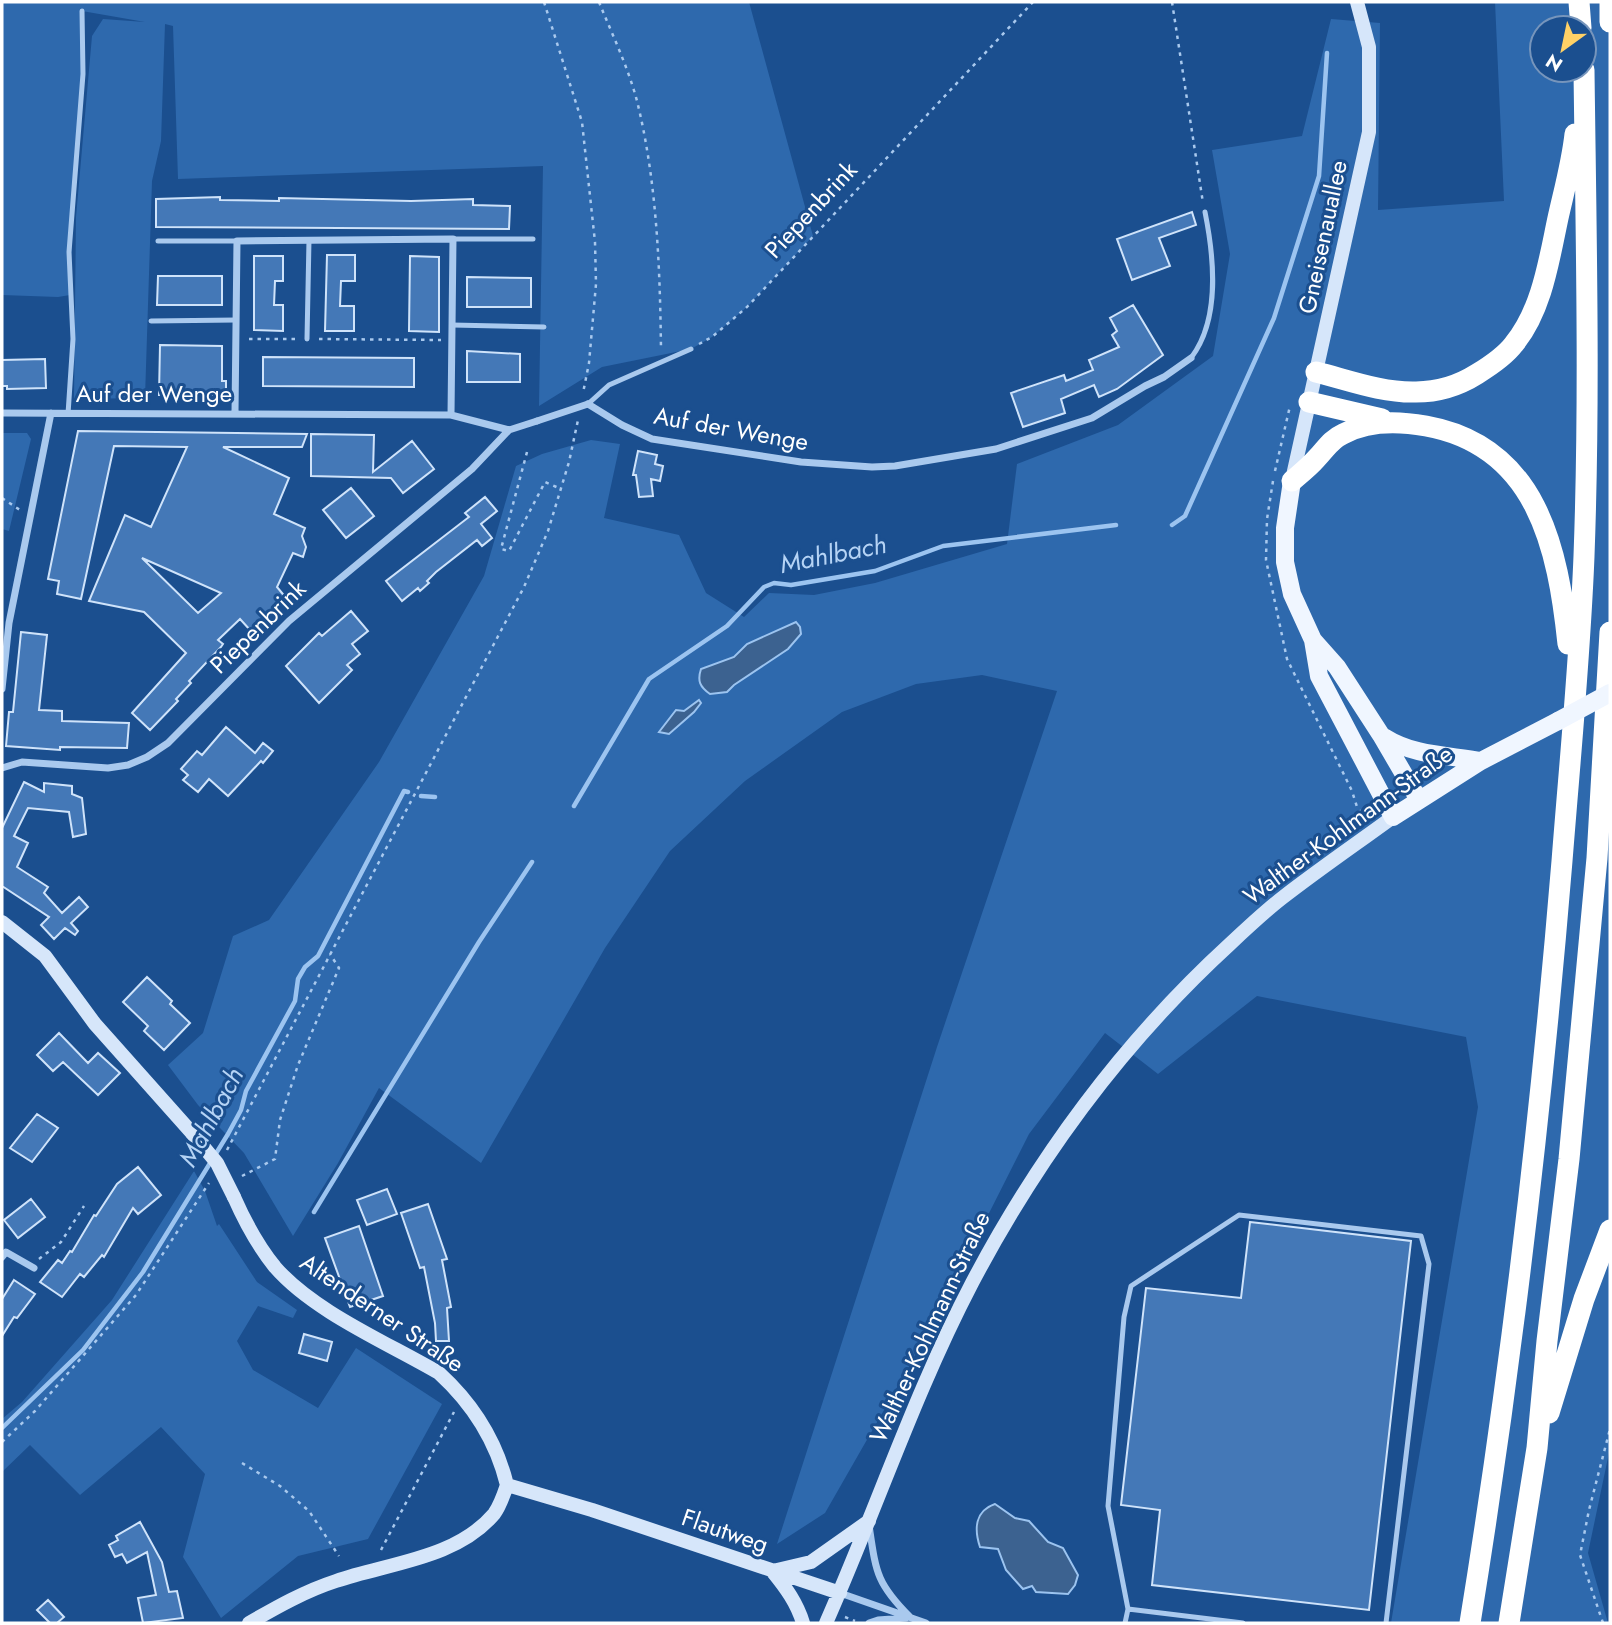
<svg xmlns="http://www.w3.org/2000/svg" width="1612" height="1625" font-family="Jost,sans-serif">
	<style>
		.green { fill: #2e69ad; fill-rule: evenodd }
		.water { fill: #3c6290; stroke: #9cc4f0; stroke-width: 2 }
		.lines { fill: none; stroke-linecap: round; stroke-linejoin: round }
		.stream { stroke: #9cc4f0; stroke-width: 4.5 }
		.building { fill: #4478b7; stroke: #cfe3fa; stroke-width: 2; fill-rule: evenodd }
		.path { stroke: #a9c9ee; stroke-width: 2.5; stroke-dasharray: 3.5 5; stroke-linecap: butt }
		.lane { stroke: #a9c9ee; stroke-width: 5 }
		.street { stroke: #a9c9ee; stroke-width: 7 }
		.secondary { stroke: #d6e6fa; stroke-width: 14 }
		.primary { stroke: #f0f6ff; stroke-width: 18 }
		.highway { stroke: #fff; stroke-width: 21 }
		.street-bridge { stroke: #a9c9ee; stroke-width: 7 }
		.secondary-bridge { stroke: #d6e6fa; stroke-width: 14 }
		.primary-bridge { stroke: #f0f6ff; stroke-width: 18 }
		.labels { text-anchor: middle; stroke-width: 6; stroke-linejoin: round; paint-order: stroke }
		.street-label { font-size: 24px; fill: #fff; stroke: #1b4f8f }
		.water-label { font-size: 26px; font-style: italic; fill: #b5d3f5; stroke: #1b4f8f }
	</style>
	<rect width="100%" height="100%" fill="#1b4f8f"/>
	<path class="green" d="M2 2H749L813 236 747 307 712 337 691 349 602 367 539 406 543 166 178 179 173 26 165 24 161 141 152 181 145 398 74 399 76 217 92 36 103 19 145 22 82 11C83 106 72 200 70 295L58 297 2 295Z
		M1495 2H1610V1448L1588 1553 1608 1623H1391L1478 1107 1466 1037 1257 996 1158 1074 1105 1033 1029 1134 931 1328 825 1513 777 1544 937 1047 1057 691 982 675 916 684 842 712 745 781 670 851 605 948 481 1163 379 1088 338 1163 293 1236 244 1153 198 1105 168 1065 203 1033 233 936 269 920 379 762 484 576 516 466 542 454 591 440 620 444 604 518 679 535 706 593 744 617 769 593 814 595 875 583 1007 544 1017 464 1118 425 1213 356 1230 254 1212 150 1302 136 1331 19 1380 23 1378 210 1504 201ZM1542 28H1584V70H1542Z
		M2 433H27L31 439 9 531 2 529Z
		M194 1171 205 1191 217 1226 219 1224 257 1282 297 1310 293 1318 258 1306 237 1341 253 1370 318 1408 356 1348 442 1404 368 1539 298 1556 221 1618 183 1557 205 1474 161 1427 80 1495 30 1445 2 1472V1419L22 1402 112 1300Z"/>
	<path class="water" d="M796 622 800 627 801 634 788 649 734 685 727 692 710 694C700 687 697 681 701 669L734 657 747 644Z
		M699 700 701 703 694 712 669 734 659 732 676 710 684 711Z
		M995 1504 1015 1518 1029 1521 1048 1542 1063 1548 1078 1575 1075 1585 1068 1594 1036 1592 1032 1586 1023 1589 1006 1570 998 1549 980 1547C974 1529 975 1511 995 1504Z"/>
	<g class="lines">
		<path class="stream" d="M1172 525 1185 516 1274 318 1319 176 1327 53
			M421 796 435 797
			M574 806 649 679 727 626 764 587 774 583 791 585 875 571 943 546 1116 525
			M314 1212 479 942 532 862
			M2 1428 83 1350 143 1272 228 1134 241 1110 246 1091 295 1001 298 979 305 967 318 956 404 791 408 792"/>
	</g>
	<path class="building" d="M220 197V200L279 201V198L411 201 473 199V205L510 206 509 229 156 227V199Z
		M1192 212 1196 225 1159 238 1170 266 1132 280 1117 239Z
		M327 255H355V281H341L340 306H354V331H325Z
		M254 256H283V281H275L274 305H283V331L254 330Z
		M410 256 439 257V332L409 331Z
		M158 276H222V305H157Z
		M467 277 531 278V307H467Z
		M1133 305 1163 355 1117 389 1099 397 1094 385 1061 399 1065 413 1023 427 1011 393 1064 375 1066 381 1093 370 1089 360 1119 347 1112 335 1117 331 1110 318Z
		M160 345 222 346V381H226V395H159Z
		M467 351 520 354V382H467Z
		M263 357 414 358V387L263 386Z
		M45 359 46 388 7 389V386H2V360Z
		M78 431 307 434 302 447H223L289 478 274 514 305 528 302 536 306 547 303 557 293 553 277 587 287 599 251 631 240 619 218 640 223 644 221 647 189 681 191 683 176 699 178 701 150 730 132 713 186 653 144 612 89 601 125 515 151 527 187 447 114 446 81 599 57 594 59 581 48 579ZM142 558 221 593 198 613Z
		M311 434 374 435 373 472 412 441 434 469 403 493 391 478 311 476Z
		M638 451 657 455 655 464 663 466 660 481 651 479 653 496 639 497 636 475H633Z
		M351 488 374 516 346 538 323 510Z
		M485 497 497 511 481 524 492 538 482 546 477 540 436 572 427 581 429 583 420 591 418 588 402 601 386 581 469 517 465 513Z
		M351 611 368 631 352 644 360 654 347 665 352 670 319 703 286 666 319 633 322 636Z
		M21 632 47 635 39 710 62 711V721L129 723 127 748 60 747V750L6 746 9 712H13Z
		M226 727 255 753 263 743 273 751 263 763 261 761 228 796 209 779 198 792 183 780 188 775 181 769 197 751 202 755Z
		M24 782 44 792V783L72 786V794L82 798 86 834 73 837 69 812 28 808 14 836 28 843 17 867 48 887 44 893 62 913 79 897 88 907 71 923 78 931 75 935 65 928 54 939 41 925 49 917 2 886V828Z
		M147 977 172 1001 170 1004 190 1023 164 1050 144 1031 148 1026 123 1002Z
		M59 1033 88 1063 98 1053 120 1073 98 1095 63 1062 53 1071 37 1055Z
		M37 1114 58 1128 32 1162 10 1148Z
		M138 1167 161 1195 138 1214 133 1208 104 1257 102 1255 84 1277 80 1274 62 1297 40 1282 58 1260 62 1263 70 1251 72 1252 94 1215 96 1216 117 1184Z
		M387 1189 397 1214 367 1225 357 1200Z
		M31 1199 45 1217 18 1238 4 1220Z
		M428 1204 447 1259 442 1260 451 1307 447 1308 449 1341H436L435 1323 424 1267 420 1268 401 1213Z
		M1250 1222 1411 1241 1369 1610 1152 1585 1160 1510 1121 1505 1146 1288 1241 1298Z
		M359 1226 383 1296 350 1307 325 1238Z
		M14 1280 35 1294 17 1318 14 1317 2 1336V1299Z
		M304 1334 332 1342 327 1361 299 1353Z
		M140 1522 162 1562 169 1592 177 1591 183 1618 143 1623 138 1598 156 1595 147 1552 127 1563 122 1554 115 1557 109 1545 118 1540 116 1536Z
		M48 1600 64 1617 57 1623H50L37 1610Z"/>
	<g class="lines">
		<path class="path" d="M544 2 582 122 595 242 596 284 589 363 583 393
			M599 2C612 34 628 67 637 101 657 182 660 268 661 350
			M1172 2 1203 203
			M249 339H298
			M319 339 441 340
			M699 344 712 337 747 307 1033 2
			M527 452 501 549 509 551 545 482 561 489
			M1275 471 1290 406
			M1273 481 1267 519 1266 560 1287 659 1352 791 1357 807 1366 820
			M2 498 20 510
			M227 1150 524 587 548 531 569 462 578 420
			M242 1176 275 1159 280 1120 298 1065 339 968 330 954
			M39 1259 61 1242 84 1206
			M2 1442 35 1411 136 1295 209 1183
			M242 1463 280 1486 309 1511 339 1556
			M381 1550 454 1412
			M845 1617 855 1621
			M1603 1623 1580 1555 1589 1510 1610 1429"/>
		<path class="lane" d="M453 239H533
			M158 241H237
			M151 321 236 320
			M452 325 544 327
			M307 339 309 240
			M1191 358C1221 319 1214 257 1205 212
			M588 404 609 385 691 349
			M68 414 73 339 69 252 83 74 82 11
			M1128 1609 1243 1623
			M1125 1623 1128 1609 1108 1506 1124 1317 1131 1286 1239 1215 1421 1236 1429 1264 1386 1623"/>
		<path class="street" d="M588 404 622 425 652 439 801 462 872 467 895 466 996 449 1092 418 1145 386 1164 377 1191 358
			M2 413 451 415 509 430 537 421
			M235 413 237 241 453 239 451 415
			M2 689 9 623 51 413
			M2 768 22 762 108 768 128 765 147 757 168 743 289 621 472 469 509 430
			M2 1257 6 1252 34 1268
			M869 1525C876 1572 876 1583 910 1617
			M840 1593 926 1623
			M869 1623 878 1620 906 1618"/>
		<path class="secondary" d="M1292 480 1369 132V47L1357 2
			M2 922 45 956 95 1024 192 1133
			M234 1197C245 1222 258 1246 275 1267 314 1312 388 1343 439 1373 473 1404 496 1440 507 1485 504 1494 500 1506 494 1514 456 1559 388 1563 336 1581 305 1591 277 1607 249 1623
			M507 1485 592 1510 840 1593
			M777 1570 811 1562 869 1521
			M773 1572C786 1588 797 1603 803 1623
			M826 1623C876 1510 915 1392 972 1283 1039 1156 1124 1041 1230 944 1247 928 1264 912 1282 898 1318 870 1356 844 1393 817"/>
		<path class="primary" d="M1292 481 1285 528V562L1292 594 1313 640 1337 667 1381 735 1419 800
			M1313 640 1319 676 1393 817 1481 761 1558 721
			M1384 737C1414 756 1447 755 1481 761"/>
		<path class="highway" d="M1579 2 1581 28
			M1610 2V22
			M1316 372C1348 380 1382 393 1416 392 1437 392 1458 386 1477 374 1490 366 1505 356 1514 344 1542 310 1549 260 1558 218 1564 191 1572 162 1575 134
			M1309 402 1382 419
			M1292 481C1300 474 1309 467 1316 459 1326 449 1330 440 1343 434 1369 420 1398 421 1426 426 1537 446 1558 548 1568 644
			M1549 1413 1584 1299 1610 1230
			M1470 1623C1511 1370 1541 1116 1562 861 1570 759 1580 658 1584 556 1590 394 1586 232 1584 70
			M1509 1623 1537 1448 1547 1341 1569 1159 1597 858 1610 632"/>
		<path class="street-bridge" d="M537 421 588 404"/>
		<path class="secondary-bridge" d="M192 1133 217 1163 234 1197"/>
		<path class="primary-bridge" d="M1558 721 1610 693"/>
	</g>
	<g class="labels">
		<g class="street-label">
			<text transform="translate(811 210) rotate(-47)" y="8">Piepenbrink</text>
			<text transform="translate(1323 237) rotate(-78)" y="8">Gneisenauallee</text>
			<text x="154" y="402">Auf der Wenge</text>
			<text transform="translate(731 429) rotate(10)" y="8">Auf der Wenge</text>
			<text transform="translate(258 627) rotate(-44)" y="8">Piepenbrink</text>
			<text transform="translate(1348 825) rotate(-36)" y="8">Walther-Kohlmann-Straße</text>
			<text transform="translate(382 1313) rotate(34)" y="8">Altenderner Straße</text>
			<text transform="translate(930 1327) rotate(-65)" y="8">Walther-Kohlmann-Straße</text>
			<text transform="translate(725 1531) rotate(19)" y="8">Flautweg</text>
		</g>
		<g class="water-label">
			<text transform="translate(833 554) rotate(-11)" y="9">Mahlbach</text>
			<text transform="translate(211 1117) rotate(-62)" y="9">Mahlbach</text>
		</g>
	</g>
	<rect width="1612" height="1625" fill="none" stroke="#ffffff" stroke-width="7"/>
	<g transform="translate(1563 49) rotate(213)"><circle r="33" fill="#1b4f8f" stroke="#7695bc" stroke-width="2"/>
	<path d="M0-5L12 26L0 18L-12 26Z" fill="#ffd166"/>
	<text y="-10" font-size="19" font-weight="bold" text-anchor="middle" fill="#ffffff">N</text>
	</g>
</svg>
